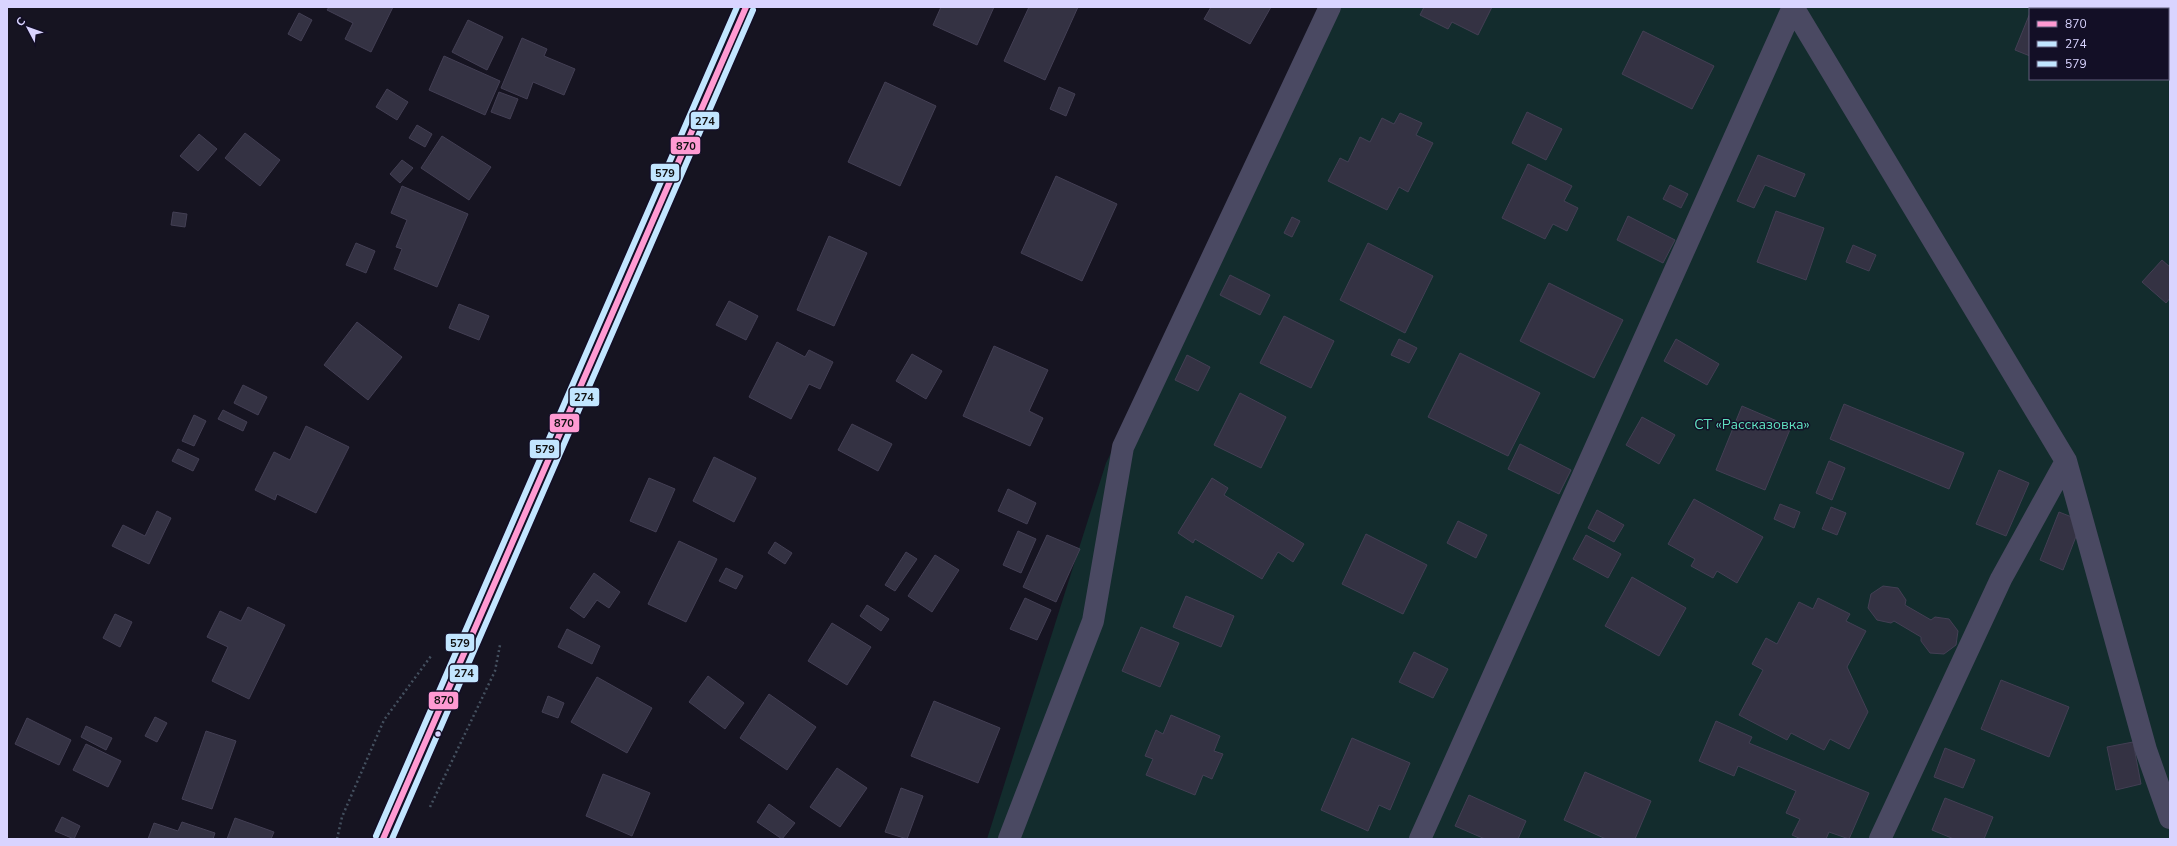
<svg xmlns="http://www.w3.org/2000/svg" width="2177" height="846" font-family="'Nunito Sans',sans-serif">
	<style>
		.green { fill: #132c2d; fill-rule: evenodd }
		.building { fill: #343243; stroke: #433f54 }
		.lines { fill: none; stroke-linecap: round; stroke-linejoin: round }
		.path { stroke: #44505f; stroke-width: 2.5; stroke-dasharray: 2 3; stroke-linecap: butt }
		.minor { stroke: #4a4962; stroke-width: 22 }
		.tertiary { stroke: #4a4962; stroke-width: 22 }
		.bus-1-casing { stroke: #130f26; stroke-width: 9 }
		.bus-2-casing { stroke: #130f26; stroke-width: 9 }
		.bus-3-casing { stroke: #130f26; stroke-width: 9 }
		.bus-1 { stroke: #ff9ad2; stroke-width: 6 }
		.bus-2 { stroke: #c2e6ff; stroke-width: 6 }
		.bus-3 { stroke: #c2e6ff; stroke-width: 6 }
		.bus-dot { fill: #d9d4ff; stroke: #130f26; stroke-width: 1.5 }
		.labels { text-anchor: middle; stroke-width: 3; stroke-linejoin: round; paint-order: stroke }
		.park-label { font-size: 14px; fill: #5fe0c0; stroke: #130f26 }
		.line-badge { stroke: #130f26; stroke-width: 1.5 }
		.pale-badge-label { font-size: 11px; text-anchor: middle; font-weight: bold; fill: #111 }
	</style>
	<rect width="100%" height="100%" fill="#161421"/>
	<path class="green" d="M1333 7H2170V839H987L1106 463ZM2030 9H2168V79H2030Z"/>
	<path class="building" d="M329 7H393L371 52 345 39 353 23 327 10Z
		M941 7H994L977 45 933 25Z
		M1029 7H1078L1045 80 1004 61Z
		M1211 7H1271L1250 44 1204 19Z
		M1424 7H1492L1478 35 1452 22 1448 29 1420 15Z
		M2032 7H2087L2092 9H2031Z
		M299 13 312 20 301 41 288 34Z
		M2030 13V56L2015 50Z
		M468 20 503 37 487 70 452 52Z
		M1643 31 1714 66 1692 109 1622 74Z
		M522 38 547 49 544 56 575 69 564 95 533 82 527 99 501 88Z
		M444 56 500 81 485 115 429 90Z
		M885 82 936 106 900 186 848 162Z
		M1059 87 1075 94 1066 116 1050 109Z
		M387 89 408 102 397 120 376 107Z
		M499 92 518 99 510 119 491 112Z
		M1527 112 1562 129 1546 160 1512 143Z
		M1400 113 1422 123 1416 135 1433 143 1408 192 1399 187 1387 210 1328 181 1340 158 1348 162 1360 137 1370 142 1382 118 1394 124Z
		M417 125 432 134 425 147 409 138Z
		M245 133 280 160 260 186 225 158Z
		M199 134 217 149 198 171 180 156Z
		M442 136 491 167 469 200 421 168Z
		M1758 155 1805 174 1795 197 1765 185 1754 208 1737 201Z
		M402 160 413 168 400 183 390 174Z
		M1528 164 1572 186 1564 201 1578 208 1567 231 1553 224 1545 239 1502 218Z
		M1056 176 1117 204 1082 281 1021 253Z
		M1670 185 1688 194 1681 208 1663 199Z
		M402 186 468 214 437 287 394 269 402 249 396 247 407 220 391 213Z
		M1776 211 1824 228 1806 280 1757 262Z
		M173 212 187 214 185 227 171 225Z
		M1628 216 1675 240 1663 263 1617 240Z
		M1292 217 1300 221 1292 237 1284 233Z
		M829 236 867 253 834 326 797 310Z
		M356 243 375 251 366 273 346 265Z
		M1368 243 1433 276 1405 333 1340 300Z
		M1853 245 1876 255 1869 271 1846 262Z
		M2162 260 2170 267V298L2166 303 2142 282Z
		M1230 275 1270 295 1260 315 1220 295Z
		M1549 283 1623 320 1594 378 1520 341Z
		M729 301 758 316 746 340 716 325Z
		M459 304 489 316 479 340 449 328Z
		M1284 316 1334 341 1311 388 1260 363Z
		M357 322 402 357 368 400 324 365Z
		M1399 339 1417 348 1409 363 1391 355Z
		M1676 339 1719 364 1707 385 1664 361Z
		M777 342 805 357 809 350 833 362 820 389 809 384 791 419 749 397Z
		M994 346 1048 370 1029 411 1043 418 1030 446 963 416Z
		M1460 353 1540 393 1508 456 1428 417Z
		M912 354 942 371 926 399 896 381Z
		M1187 355 1210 367 1198 391 1175 380Z
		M243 385 267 397 258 415 234 403Z
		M1240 393 1286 417 1261 468 1214 445Z
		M1844 404 1964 453 1949 489 1830 439Z
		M1742 406 1791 427 1765 490 1716 470Z
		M223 410 247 422 243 431 218 419Z
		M194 415 206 421 194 446 182 441Z
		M1642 417 1675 435 1659 464 1626 445Z
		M852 424 892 444 878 471 838 450Z
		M306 426 349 447 316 513 277 494 275 500 255 490 274 452 290 460Z
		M1520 444 1571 470 1559 494 1508 469Z
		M178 449 199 459 193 471 172 461Z
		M714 457 756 478 734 522 693 501Z
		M1829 461 1845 468 1832 500 1816 493Z
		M1999 470 2029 483 2006 536 1976 524Z
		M649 478 675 489 656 532 630 521Z
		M1212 478 1228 488 1224 495 1304 544 1293 562 1278 552 1262 579 1195 539 1193 543 1178 533Z
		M1008 489 1036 503 1027 524 998 511Z
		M1694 499 1763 537 1737 583 1717 571 1713 578 1691 566 1695 559 1668 544Z
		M1780 504 1800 512 1794 528 1774 519Z
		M1831 507 1846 513 1837 535 1822 529Z
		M1597 510 1624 525 1614 542 1588 528Z
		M157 511 171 518 149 564 112 546 123 525 145 536Z
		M2059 512 2082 521 2063 570 2040 560Z
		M1458 521 1487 535 1476 558 1447 543Z
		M1018 531 1036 539 1021 573 1003 565Z
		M1366 534 1427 565 1403 614 1342 584Z
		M1047 535 1080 549 1056 602 1023 587Z
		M1586 535 1621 554 1608 578 1573 559Z
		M679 541 717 559 686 622 648 604Z
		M775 542 792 553 785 564 768 553Z
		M906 552 917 559 895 591 885 585Z
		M935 555 959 570 932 612 908 596Z
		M726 568 743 576 736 589 719 581Z
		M594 573 620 592 609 608 597 600 584 618 570 608Z
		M1632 577 1686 608 1659 656 1605 626Z
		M1883 586 1898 588 1906 600 1905 605 1931 620 1935 617 1949 619 1958 631 1956 645 1944 654 1930 653 1921 641V637L1894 621 1891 623 1877 620 1868 608 1871 594Z
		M1186 596 1234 616 1221 647 1173 627Z
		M1025 598 1051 610 1037 640 1010 629Z
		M1818 598 1850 614 1846 621 1866 631 1847 667 1868 712 1849 749 1830 739 1824 750 1791 733 1787 740 1739 715 1763 670 1752 664 1766 638 1777 644 1799 602 1813 609Z
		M867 605 889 619 881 631 860 616Z
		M248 607 285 625 249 699 212 681 228 647 207 637 220 611 241 621Z
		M115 614 132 622 120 647 103 638Z
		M832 623 871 647 847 685 808 661Z
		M1141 627 1179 643 1160 687 1122 671Z
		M567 629 600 646 592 664 558 647Z
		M1414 652 1448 669 1433 698 1399 682Z
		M708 676 744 703 725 729 689 702Z
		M597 677 652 708 627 753 571 722Z
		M2001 680 2069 707 2049 757 1981 729Z
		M769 694 816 727 787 770 740 738Z
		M548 696 564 703 558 718 542 712Z
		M934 701 1000 728 978 783 911 756Z
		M1171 715 1220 736 1214 751 1223 754 1212 779 1203 775 1195 795 1146 775 1153 759 1145 756 1156 730 1163 734Z
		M155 717 167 723 157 742 145 736Z
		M27 718 71 740 59 765 15 744Z
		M1716 721 1752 737 1749 743 1869 793 1849 839 1829 832 1826 839H1801L1792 835 1800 819 1786 813 1796 791 1738 766 1734 776 1699 761Z
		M86 726 112 738 106 750 81 737Z
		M206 731 236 741 212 809 182 799Z
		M1352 738 1410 763 1390 810 1379 805 1368 831 1321 810Z
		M2133 742 2141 784 2116 790 2107 747Z
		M86 744 121 761 108 787 73 770Z
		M1945 748 1975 760 1963 788 1934 777Z
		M837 768 867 788 840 827 810 807Z
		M1585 772 1651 801 1635 839H1606L1564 820Z
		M603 774 650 793 632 836 586 816Z
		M901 788 923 796 907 839 885 832Z
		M1469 795 1526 821 1518 839H1485L1455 826Z
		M1945 798 1993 817 1984 839H1954L1932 830Z
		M769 804 795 823 782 839 757 822Z
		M62 817 80 826 74 839 55 831Z
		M235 818 274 832 271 839H227Z
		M182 822 215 833 213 839H148L154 823 178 831Z"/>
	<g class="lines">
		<path class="path" d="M430 807 495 671 500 645
			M337 839 342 817 384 720 431 656"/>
		<path class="minor" d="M1793 7 2066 461 2146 750 2170 818
			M1009 839 1093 621 1123 447 1330 7
			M1420 839 1793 7
			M1880 839 2001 579 2066 461"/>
		<path class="tertiary" d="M383 839 746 7"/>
		<g class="bus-1-casing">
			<path id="bus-1" d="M383 839 746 7"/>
		</g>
		<g class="bus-2-casing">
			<path id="bus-2" d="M392 839 753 10"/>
		</g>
		<g class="bus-3-casing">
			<path id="bus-3" d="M376 836 737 7"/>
		</g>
		<use href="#bus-1" class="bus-1"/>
		<use href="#bus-2" class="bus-2"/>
		<use href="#bus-3" class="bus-3"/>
	</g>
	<circle class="bus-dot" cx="438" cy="734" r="3.5"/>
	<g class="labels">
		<g class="park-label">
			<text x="1752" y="429">СТ «Рассказовка»</text>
		</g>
	</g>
	<g class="line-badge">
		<rect x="690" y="111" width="30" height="19" rx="4" fill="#c2e6ff"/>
		<rect x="670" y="136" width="31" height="19" rx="4" fill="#ff9ad2"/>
		<rect x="650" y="163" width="30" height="19" rx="4" fill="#c2e6ff"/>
		<rect x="569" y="387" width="31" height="20" rx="4" fill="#c2e6ff"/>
		<rect x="549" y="413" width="31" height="20" rx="4" fill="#ff9ad2"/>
		<rect x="529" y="439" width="31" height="20" rx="4" fill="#c2e6ff"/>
		<rect x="445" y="633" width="30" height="19" rx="4" fill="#c2e6ff"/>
		<rect x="449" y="664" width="30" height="19" rx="4" fill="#c2e6ff"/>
		<rect x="428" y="691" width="31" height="19" rx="4" fill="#ff9ad2"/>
	</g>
	<g class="pale-badge-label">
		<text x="705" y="125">274</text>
		<text x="686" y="150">870</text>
		<text x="665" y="177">579</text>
		<text x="584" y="401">274</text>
		<text x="564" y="427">870</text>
		<text x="545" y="453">579</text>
		<text x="460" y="647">579</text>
		<text x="464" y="677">274</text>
		<text x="444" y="704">870</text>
	</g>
	<rect width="2177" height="846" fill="none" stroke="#d9d4ff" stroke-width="16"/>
	<rect x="2029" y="8" width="140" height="72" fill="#130f26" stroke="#625e7d"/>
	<rect x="2037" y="21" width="20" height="6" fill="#ff9ad2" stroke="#625e7d"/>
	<text x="2065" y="28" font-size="12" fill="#d9d4ff">870</text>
	<rect x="2037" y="41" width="20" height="6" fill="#c2e6ff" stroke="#625e7d"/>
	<text x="2065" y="48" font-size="12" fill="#d9d4ff">274</text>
	<rect x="2037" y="61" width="20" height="6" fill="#c2e6ff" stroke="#625e7d"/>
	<text x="2065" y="68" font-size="12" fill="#d9d4ff">579</text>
	<g transform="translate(28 28) rotate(311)" stroke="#130f26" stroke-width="3" paint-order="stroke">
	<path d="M0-3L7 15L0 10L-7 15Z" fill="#d9d4ff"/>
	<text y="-6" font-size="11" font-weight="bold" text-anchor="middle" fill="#d9d4ff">С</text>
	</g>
</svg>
